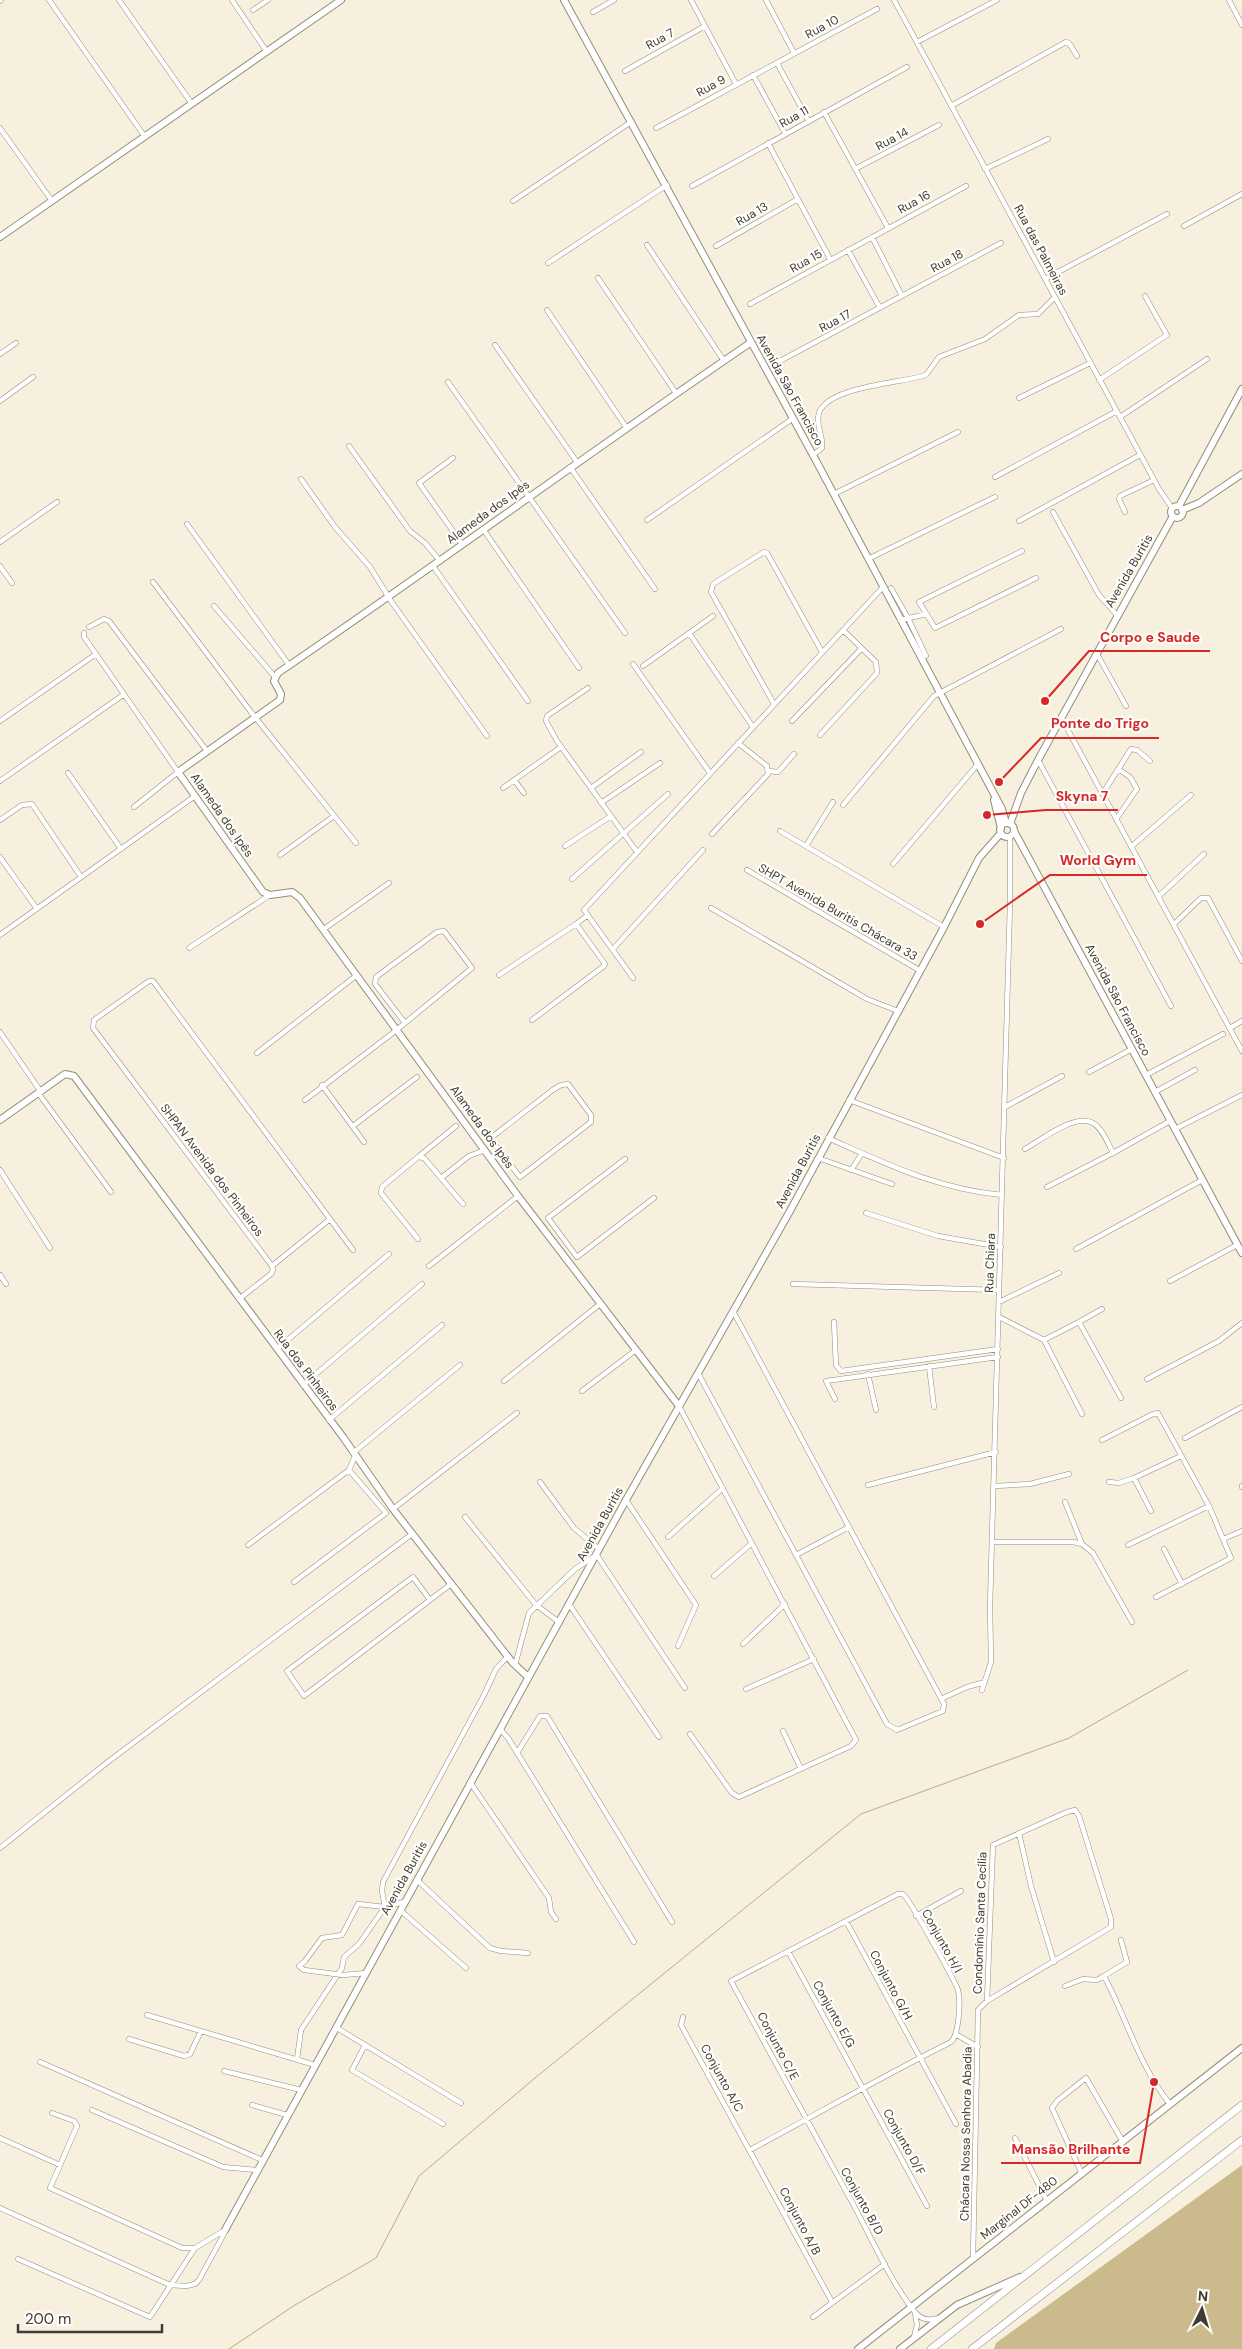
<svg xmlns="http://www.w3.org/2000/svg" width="1242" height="2349" font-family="'DM Sans',sans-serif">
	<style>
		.forest { fill: #cbba8b }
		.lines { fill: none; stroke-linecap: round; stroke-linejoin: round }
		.stream { stroke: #bdac7e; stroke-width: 1 }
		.street-casing { stroke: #938d7c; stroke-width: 5.5 }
		.secondary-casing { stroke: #938d7c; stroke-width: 8 }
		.primary-casing { stroke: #938d7c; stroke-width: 8 }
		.street { stroke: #fff; stroke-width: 4.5 }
		.secondary { stroke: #fff; stroke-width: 6 }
		.primary { stroke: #fff; stroke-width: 7 }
		.labels { text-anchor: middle; stroke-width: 4.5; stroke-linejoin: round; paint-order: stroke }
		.street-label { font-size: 12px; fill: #3f3c35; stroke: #fffefa }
		.leader { fill: none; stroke: #d62828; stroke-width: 2 }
		.callout-dot { fill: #d62828; stroke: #fffefa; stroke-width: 2 }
		.callout-label { font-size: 14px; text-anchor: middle; font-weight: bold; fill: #d62828; stroke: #fffefa; stroke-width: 4.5; stroke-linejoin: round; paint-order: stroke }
	</style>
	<rect width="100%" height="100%" fill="#f7f0de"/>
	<path class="forest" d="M1242 2165V2349H994L996 2343Z"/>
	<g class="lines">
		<path class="stream" d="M229 2349 295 2305 376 2258 419 2176 535 2078 861 1814 1069 1738 1188 1670"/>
		<g class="street-casing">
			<path id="street" d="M49 0 145 137
				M119 0 192 104
				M232 0 267 52
				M691 0 736 84
				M766 0 794 53
				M894 0 1159 489 1172 508
				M1229 0 1242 25
				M0 1 1 0
				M253 10 268 0
				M593 12 614 0
				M917 42 997 0
				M777 63 808 120
				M625 71 705 26
				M753 75 785 133
				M951 106 1066 42 1069 43 1077 56
				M824 112 888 228
				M0 128 52 201
				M656 128 877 9
				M768 143 830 259
				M855 169 939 125
				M985 169 1048 139
				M692 186 907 67
				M513 201 631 122
				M1184 226 1242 194
				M872 237 902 296
				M647 245 724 361
				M716 246 798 199
				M848 250 880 308
				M548 263 667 185
				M598 278 676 393
				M1045 279 1167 214
				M750 304 966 186
				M547 310 626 427
				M495 345 577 462
				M0 354 16 343
				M778 362 1001 243
				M1099 380 1167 335 1145 296
				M448 382 625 633
				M1019 398 1090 363
				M0 401 33 377
				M1120 417 1207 359
				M349 446 410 531 425 543 440 561
				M813 455 822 448C824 436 815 426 819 413 828 386 903 383 926 375L939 357 985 339 1019 315 1038 314 1055 297
				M453 458 419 483 462 544
				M570 467 655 589
				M995 477 1117 411
				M301 479 335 527 370 567 391 601 487 736
				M834 494 958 432
				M1053 512 1099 595 1117 615
				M1125 512 1119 499 1120 496 1154 480
				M647 520 792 419
				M1019 521 1140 455
				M187 524 289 665
				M483 529 579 668
				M0 542 57 502
				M1022 551 919 602 935 628 1036 578
				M868 559 995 497
				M0 566 12 583
				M433 566 528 701
				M153 582 251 712 356 843
				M891 588 908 618 926 656
				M214 606 275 677
				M900 620 927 614
				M89 627 104 619 109 621 207 751
				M84 633V637L96 654 178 772 134 807
				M689 633 753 727
				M1097 654 1126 706
				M633 664 710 773
				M643 666 713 616
				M588 688 547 716 546 721 557 741 637 852
				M774 704 711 592 713 584 764 552 767 553 822 652
				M1062 719 1242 1051
				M0 721 96 654
				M792 721 861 649
				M820 735 877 673 876 662 843 630
				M1038 760 1171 1006
				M769 771 778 772 794 754
				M68 773 121 849
				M0 781 123 695
				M515 781 524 793
				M503 788 561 747
				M591 788 641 752
				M1103 793 1131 749 1137 750 1150 761
				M601 803 660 763
				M843 805 934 696 1061 629
				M1117 818 1137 789 1130 777 1118 769
				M0 820 22 805 32 804 81 877
				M780 831 944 927
				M712 834 768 774 767 766 738 743
				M565 846 611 816
				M806 846 833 802
				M1132 846 1191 795
				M280 855 334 816
				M0 857 37 909
				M893 864 978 764
				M747 870 919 970
				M572 879 668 794
				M1159 896 1204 854
				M711 908 867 999 898 1011
				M576 924 588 915
				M1174 924 1201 898H1208L1242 961
				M324 929 389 883
				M0 935 195 796
				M189 948 270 895
				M613 949 703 850
				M499 975 576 924 605 964 604 966 532 1020
				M633 978 584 910 883 587
				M1230 1028 1242 1021
				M0 1032 41 1092
				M257 1053 357 975
				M1089 1072 1132 1049
				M1146 1075 1223 1034
				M568 1084 591 1115V1122L520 1177 493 1142 492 1137 554 1089 561 1085Z
				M322 1085 364 1142
				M1155 1092 1195 1070
				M39 1094 111 1192
				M305 1100 394 1032 472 968 444 931 437 932 376 977 375 984 405 1023
				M849 1100 1004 1158
				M1005 1107 1062 1076
				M353 1126 417 1077
				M1175 1129 1242 1095
				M828 1138C887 1164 937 1189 1002 1195
				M1025 1149C1041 1140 1075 1113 1093 1123 1102 1128 1108 1143 1113 1153L1170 1121
				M418 1157 456 1126
				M818 1158 892 1184
				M625 1159 548 1218 577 1257 654 1198
				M0 1170 50 1248
				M851 1170 861 1155
				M441 1178 463 1204
				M1047 1187 1113 1153
				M866 1213 938 1236 1001 1247
				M330 1219 272 1266 93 1028 94 1020 149 981H153L353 1250
				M418 1239 381 1193 382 1187 418 1157 424 1158 441 1178 469 1156 485 1150
				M1076 1249 1202 1180
				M429 1266 518 1196
				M0 1275 6 1284
				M1170 1281 1237 1245
				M793 1284 999 1290
				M239 1299 271 1274 273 1270 272 1266
				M999 1302 1059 1273
				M999 1317 1044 1340 1082 1414
				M834 1322 836 1365 841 1371 998 1349
				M1079 1322 1102 1309
				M1044 1340 1079 1322 1121 1398
				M277 1349 389 1254
				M929 1366 934 1407
				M698 1373 887 1724 897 1730 943 1711 944 1704 733 1311
				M868 1374 876 1410
				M1147 1379 1219 1341 1242 1323
				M504 1381 600 1304
				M303 1385 422 1284
				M582 1391 636 1350
				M835 1399 826 1381 998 1357
				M679 1406 856 1740 851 1746 739 1797 732 1793 690 1734
				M329 1420 442 1325
				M1185 1438 1242 1407
				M1102 1440 1153 1414 1158 1413 1209 1506 1223 1539 1242 1531
				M353 1453 460 1365
				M349 1470 355 1456
				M540 1482 574 1528 599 1549
				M1109 1482 1119 1483 1134 1478
				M868 1485 996 1452
				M995 1486 1030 1484 1069 1474
				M1242 1486V1487
				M626 1500 696 1605 678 1646
				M1065 1502 1082 1544
				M393 1509 517 1413
				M1151 1511 1134 1478 1181 1456
				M465 1517 536 1605 559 1622
				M668 1537 723 1488
				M993 1542H1073L1082 1544 1093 1553 1132 1622
				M248 1545 349 1470 386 1513 294 1582
				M1128 1545 1209 1506
				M1164 1549 1182 1584
				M596 1554 685 1688
				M796 1555 849 1527
				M714 1576 752 1543
				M1156 1597 1231 1558 1223 1539
				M430 1600 413 1577 287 1671 304 1696 451 1584
				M569 1604 659 1737
				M743 1644 785 1604
				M515 1665 529 1613 575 1569 595 1556
				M746 1689 814 1659
				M982 1690 991 1662 990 1606 1010 903V836
				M941 1699 967 1687 985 1682
				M500 1729 508 1738 634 1942
				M783 1731 801 1769
				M517 1753 540 1716H547L672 1922
				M470 1782 549 1898 551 1912 556 1919
				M1019 1833 1031 1886 1054 1962
				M0 1848 109 1761 412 1534
				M417 1880 490 1948 501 1951 528 1953
				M400 1910 466 1968
				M916 1916 961 1891
				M846 1921 956 2124
				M788 1951 927 2206
				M366 1973 343 1975 304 1970 299 1966 305 1961 322 1938 342 1935 358 1904 385 1907 404 1902
				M1104 1976 1127 1962 1121 1940
				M1065 1986 1083 1979 1097 1980 1104 1976C1127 2019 1139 2066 1170 2104
				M147 2015 315 2065
				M683 2017 681 2025 832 2302
				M337 2028 461 2103
				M957 2035 978 2047
				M129 2039 184 2056 190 2054 201 2031
				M365 2045 352 2070 443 2124
				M297 2059 301 2030 342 1968 344 1957 359 1944 385 1907 382 1891 383 1882 484 1695 496 1669 508 1656
				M40 2062 262 2160
				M224 2071 301 2090
				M252 2105 287 2115
				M92 2110 223 2167 257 2170
				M52 2113 74 2121 77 2126 50 2188 182 2248H195L225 2230
				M0 2138 60 2165
				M1015 2138 1047 2201
				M750 2150C817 2114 883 2076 951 2042 959 2034 961 2001 958 1990 954 1979 910 1900 903 1894H898L731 1981C771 2055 812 2129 852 2202 870 2235 891 2283 915 2312 921 2320 929 2321 939 2318
				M1082 2174 1052 2108 1057 2101 1086 2078 1123 2142
				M0 2208 170 2285 186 2286 195 2284 199 2280 225 2232
				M973 2258 978 2010 987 2001 1111 1927V1919L1079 1816 1075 1810 1067 1812 993 1845 987 2001
				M18 2259 150 2317 195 2248
				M813 2317 885 2264
				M914 2337 917 2325 915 2313"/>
		</g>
		<g class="secondary-casing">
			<path id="secondary" d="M564 0 813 455 978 764 1002 809 1006 823
				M0 237 341 0
				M1179 506 1242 389
				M1171 512a6 6 0 1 1 12 0a6 6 0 1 1-12 0Z
				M1182 510 1199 503 1242 474
				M994 800 1001 828
				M1000 830a7 7 0 1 1 14 0a7 7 0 1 1-14 0Z
				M1010 824 1021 793 1038 760 1173 516
				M1014 831 1242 1253
				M0 1120 65 1074 74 1076 343 1437 393 1509 512 1662 528 1677
				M679 1406 518 1196 300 898 292 892 270 895 263 892 178 772 280 700 281 694 274 681 278 673C437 565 591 451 750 343
				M225 2230 626 1500 790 1211 944 927 979 858 1001 833
				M858 2349 1242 2048
				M900 2349 957 2305 1020 2277"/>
		</g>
		<g class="primary-casing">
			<path id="primary" d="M931 2349 1242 2105
				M972 2349 1242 2140"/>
		</g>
		<use href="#street" class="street"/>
		<use href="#secondary" class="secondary"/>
		<use href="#primary" class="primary"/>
	</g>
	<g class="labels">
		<g class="street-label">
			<text transform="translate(822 27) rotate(-28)" y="4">Rua 10</text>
			<text transform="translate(660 39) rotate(-29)" y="4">Rua 7</text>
			<text transform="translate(711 86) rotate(-29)" y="4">Rua 9</text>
			<text transform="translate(794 117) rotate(-29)" y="4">Rua 11</text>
			<text transform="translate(892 139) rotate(-28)" y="4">Rua 14</text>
			<text transform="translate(914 202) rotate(-29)" y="4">Rua 16</text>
			<text transform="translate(752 214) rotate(-30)" y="4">Rua 13</text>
			<text transform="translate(1041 250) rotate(62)" y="4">Rua das Palmeiras</text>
			<text transform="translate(806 261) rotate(-29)" y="4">Rua 15</text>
			<text transform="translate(947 261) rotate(-28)" y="4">Rua 18</text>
			<text transform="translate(835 321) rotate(-28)" y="4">Rua 17</text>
			<text transform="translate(790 390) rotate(61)" y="4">Avenida São Francisco</text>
			<text transform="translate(488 512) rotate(-36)" y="4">Alameda dos Ipês</text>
			<text transform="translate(1129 571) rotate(-60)" y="4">Avenida Buritis</text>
			<text transform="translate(222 815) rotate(55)" y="4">Alameda dos Ipês</text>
			<text transform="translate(838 912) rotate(30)" y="4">SHPT Avenida Buritis Chácara 33</text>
			<text transform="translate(1118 1000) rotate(62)" y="4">Avenida São Francisco</text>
			<text transform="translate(482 1127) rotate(54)" y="4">Alameda dos Ipês</text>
			<text transform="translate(212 1170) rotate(53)" y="4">SHPAN Avenida dos Pinheiros</text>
			<text transform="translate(798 1171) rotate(-62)" y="4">Avenida Buritis</text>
			<text transform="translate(990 1263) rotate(-88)" y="4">Rua Chiara</text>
			<text transform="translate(306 1370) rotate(53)" y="4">Rua dos Pinheiros</text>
			<text transform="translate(600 1524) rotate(-61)" y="4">Avenida Buritis</text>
			<text transform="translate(404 1878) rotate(-61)" y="4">Avenida Buritis</text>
			<text transform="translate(980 1923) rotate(-88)" y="4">Condomínio Santa Cecília</text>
			<text transform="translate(942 1941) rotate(61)" y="4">Conjunto H/I</text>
			<text transform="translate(891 1985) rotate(62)" y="4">Conjunto G/H</text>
			<text transform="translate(834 2014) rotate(61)" y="4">Conjunto E/G</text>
			<text transform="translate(778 2046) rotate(62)" y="4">Conjunto C/E</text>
			<text transform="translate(722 2078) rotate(61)" y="4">Conjunto A/C</text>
			<text transform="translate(966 2134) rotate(-89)" y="4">Chácara Nossa Senhora Abadia</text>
			<text transform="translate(904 2142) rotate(61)" y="4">Conjunto D/F</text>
			<text transform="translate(862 2201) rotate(61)" y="4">Conjunto B/D</text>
			<text transform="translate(1019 2208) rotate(-38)" y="4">Marginal DF-480</text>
			<text transform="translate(800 2221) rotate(62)" y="4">Conjunto A/B</text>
		</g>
	</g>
	<path class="leader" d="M1045 701L1089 651H1210M999 782L1041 738H1159M987 815L1046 810H1118M980 924L1050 875H1147M1154 2082L1140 2163H1001"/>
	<g class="callout-dot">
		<circle cx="1045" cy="701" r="5"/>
		<circle cx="999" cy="782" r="5"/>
		<circle cx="987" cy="815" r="5"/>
		<circle cx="980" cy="924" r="5"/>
		<circle cx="1154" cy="2082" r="5"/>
	</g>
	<g class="callout-label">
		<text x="1150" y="642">Corpo e Saude</text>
		<text x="1100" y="728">Ponte do Trigo</text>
		<text x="1082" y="801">Skyna 7</text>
		<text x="1098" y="865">World Gym</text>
		<text x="1071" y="2154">Mansão Brilhante</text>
	</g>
	<g transform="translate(1202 2309) rotate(5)" stroke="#fffefa" stroke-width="4" paint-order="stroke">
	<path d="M0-4L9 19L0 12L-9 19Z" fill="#3f3c35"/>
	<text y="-8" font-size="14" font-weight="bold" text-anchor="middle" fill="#3f3c35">N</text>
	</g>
	<path d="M18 2324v8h144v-8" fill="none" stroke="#3f3c35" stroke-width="2.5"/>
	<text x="25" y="2324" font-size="15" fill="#3f3c35" stroke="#fffefa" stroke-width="4" paint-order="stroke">200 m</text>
</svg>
